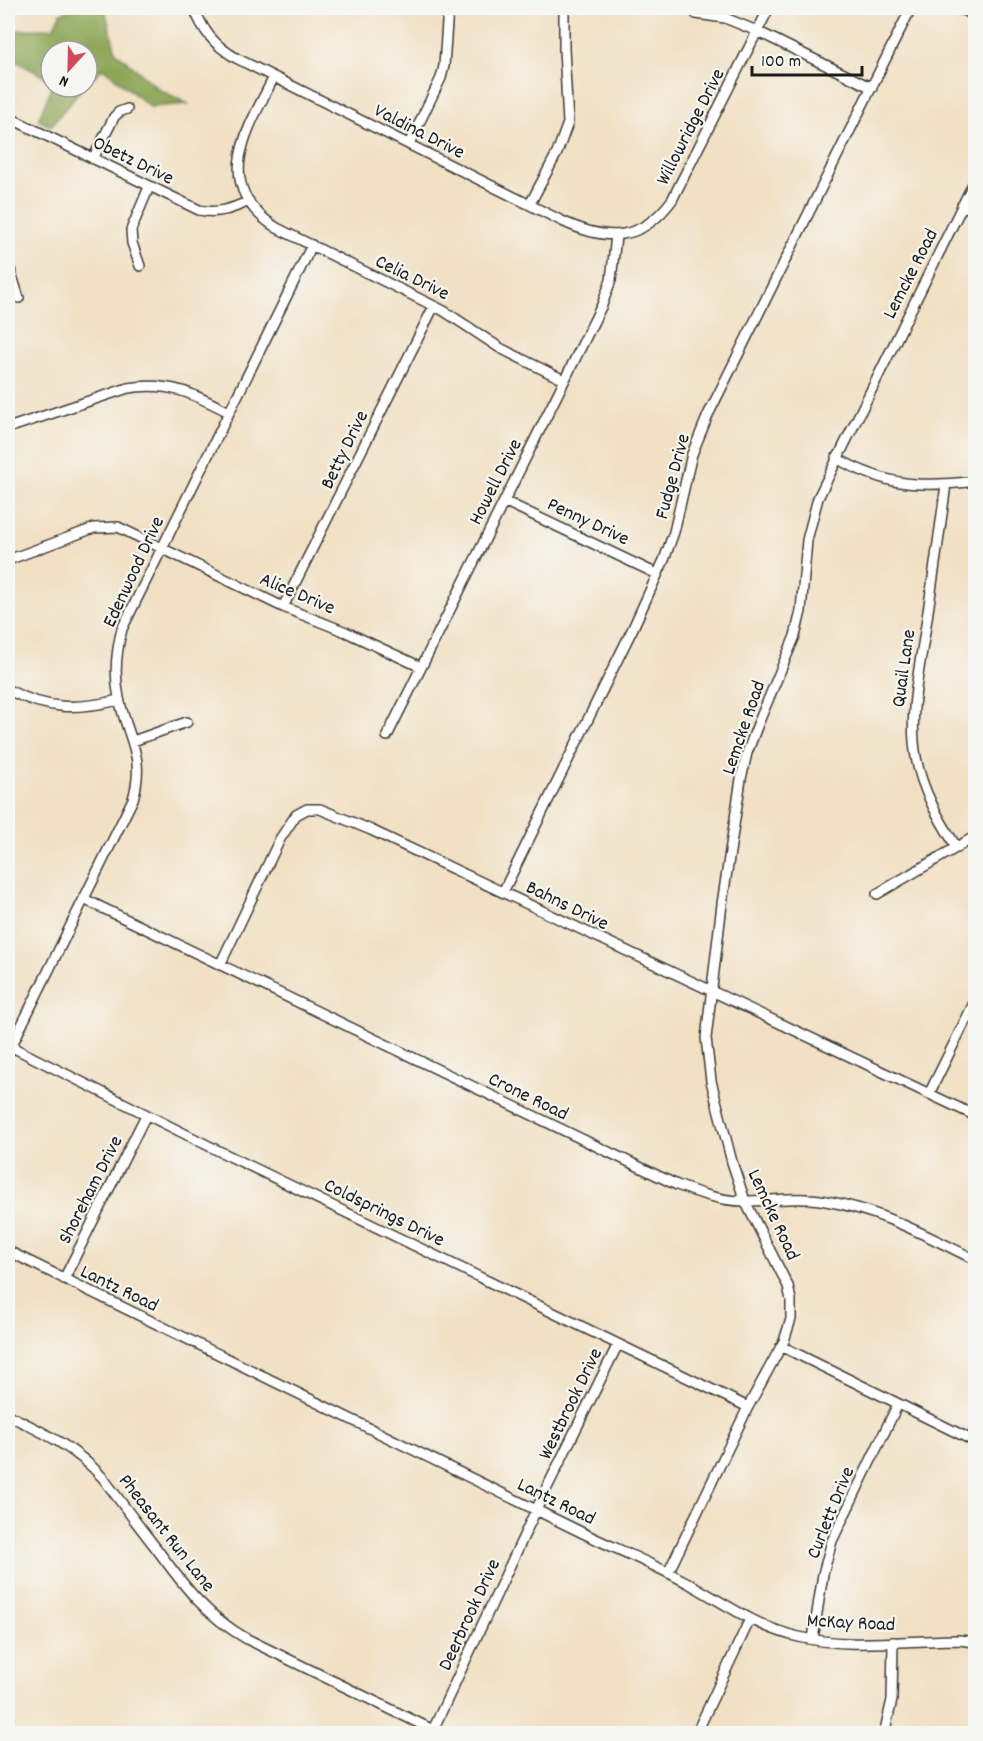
<svg xmlns="http://www.w3.org/2000/svg" width="983" height="1741" font-family="Dekko,sans-serif">
	<style>
		.forest { fill: #8da657; stroke: #54613a; stroke-width: 1.5 }
		.lines { fill: none; stroke-linecap: round; stroke-linejoin: round }
		.minor-casing { stroke: #3c3935; stroke-width: 12 }
		.minor { stroke: #fff; stroke-width: 9 }
		.labels { text-anchor: middle; stroke-width: 4.5; stroke-linejoin: round; paint-order: stroke }
		.street-label { font-size: 20px; fill: #1c1c1c; stroke: #f6f6f2 }
	</style>
	<rect width="100%" height="100%" fill="#f6f6f2"/>
	<filter id="ink" filterUnits="userSpaceOnUse"><feTurbulence type="fractalNoise" baseFrequency=".0167" numOctaves="2"/><feDisplacementMap in="SourceGraphic" scale="12" xChannelSelector="R" yChannelSelector="G"/><feConvolveMatrix kernelMatrix="1 2 1 2 8 2 1 2 1" color-interpolation-filters="sRGB"/></filter>
	<filter id="wash" filterUnits="userSpaceOnUse"><feTurbulence type="fractalNoise" baseFrequency=".008" numOctaves="4" result="noise"/><feDisplacementMap in="SourceGraphic" scale="24" xChannelSelector="R" yChannelSelector="G"/><feGaussianBlur stdDeviation="1.35" result="paint"/><feColorMatrix in="noise" values="0 0 0 0 0 0 0 0 0 0 0 0 0 0 0 0 0 1.4 0 .05"/><feComposite in="paint" operator="in"/></filter>
	<g filter="url(#wash)">
		<rect width="100%" height="100%" fill="#f1e0c3"/>
		<path class="forest" d="M73 8H106L105 10 116 52 160 90 188 104 150 107 103 68 87 83V51H51V80L8 57V31L53 28 61 13Z
			M52 87H83L51 126 38 120Z"/>
	</g>
	<g filter="url(#ink)">
		<g class="lines">
			<g class="minor-casing">
				<path id="minor" d="M194 8C203 31 214 45 236 58L562 221C607 242 641 242 672 200L769 8
					M959 8 976 16
					M696 14 725 18 757 31 872 88
					M274 77C247 130 210 186 277 228L444 311 500 348 564 380
					M8 117 199 210C218 214 232 209 249 201
					M409 144 441 78 444 66 448 8
					M93 159 114 117 119 112 127 109
					M530 204 557 153 568 123 564 49V8
					M962 205 976 212
					M8 263 19 298
					M140 266 132 243 131 230 149 187
					M8 428 128 388C169 381 194 394 229 412
					M836 458C887 486 918 488 976 481
					M946 484C940 531 933 578 926 625 920 668 908 713 916 757 922 791 939 819 957 848
					M504 501 657 574
					M8 560 94 528 118 527 283 607 346 632 421 667
					M283 607 434 306
					M8 690C48 710 76 710 119 700
					M387 736 602 305 611 280 616 236
					M133 741 187 722
					M503 892 633 628 664 560 674 532 692 454 708 415 911 8
					M877 894 976 836
					M84 899 677 1185C698 1193 721 1201 744 1201 771 1201 800 1196 826 1201 880 1210 927 1236 976 1260
					M220 965 280 839 296 815 307 809H320L371 830 976 1116
					M8 1045 219 1151 748 1407
					M8 1053 133 799C146 755 127 738 119 698 114 675 116 652 122 629L312 245
					M929 1094 976 999
					M8 1251 585 1534C619 1550 655 1565 688 1583 724 1603 758 1628 799 1637 851 1649 906 1640 959 1640L976 1642
					M64 1279 146 1115
					M781 1346 976 1442
					M8 1415C43 1432 76 1448 103 1478 120 1501 138 1525 156 1548 184 1586 205 1615 247 1639L433 1730
					M668 1573 748 1407 784 1341 791 1319V1300L788 1286 745 1201 732 1162 711 1081 706 1038 722 904 741 779 747 753 758 724 795 636 801 611 807 540 818 498 976 178
					M813 1639 823 1574 832 1541 898 1404
					M431 1734 536 1510 618 1344
					M696 1734 750 1619
					M884 1734 892 1700 893 1642"/>
			</g>
			<use href="#minor" class="minor"/>
		</g>
	</g>
	<g class="labels">
		<g class="street-label">
			<text transform="translate(689 126) rotate(-63)" y="7">Willowridge Drive</text>
			<text transform="translate(420 130) rotate(27)" y="7">Valdina Drive</text>
			<text transform="translate(134 159) rotate(26)" y="7">Obetz Drive</text>
			<text transform="translate(909 273) rotate(-63)" y="7">Lemcke Road</text>
			<text transform="translate(413 276) rotate(26)" y="7">Celia Drive</text>
			<text transform="translate(343 449) rotate(-64)" y="7">Betty Drive</text>
			<text transform="translate(671 476) rotate(-75)" y="7">Fudge Drive</text>
			<text transform="translate(494 481) rotate(-63)" y="7">Howell Drive</text>
			<text transform="translate(589 520) rotate(25)" y="7">Penny Drive</text>
			<text transform="translate(132 571) rotate(-65)" y="7">Edenwood Drive</text>
			<text transform="translate(298 592) rotate(23)" y="7">Alice Drive</text>
			<text transform="translate(902 668) rotate(-82)" y="7">Quail Lane</text>
			<text transform="translate(742 727) rotate(-71)" y="7">Lemcke Road</text>
			<text transform="translate(568 904) rotate(26)" y="7">Bahns Drive</text>
			<text transform="translate(529 1095) rotate(26)" y="7">Crone Road</text>
			<text transform="translate(89 1189) rotate(-63)" y="7">Shoreham Drive</text>
			<text transform="translate(385 1211) rotate(26)" y="7">Coldsprings Drive</text>
			<text transform="translate(775 1214) rotate(65)" y="7">Lemcke Road</text>
			<text transform="translate(120 1287) rotate(26)" y="7">Lantz Road</text>
			<text transform="translate(569 1403) rotate(-64)" y="7">Westbrook Drive</text>
			<text transform="translate(557 1500) rotate(26)" y="7">Lantz Road</text>
			<text transform="translate(829 1512) rotate(-68)" y="7">Curlett Drive</text>
			<text transform="translate(168 1532) rotate(52)" y="7">Pheasant Run Lane</text>
			<text transform="translate(468 1614) rotate(-65)" y="7">Deerbrook Drive</text>
			<text transform="translate(851 1621) rotate(3)" y="7">McKay Road</text>
		</g>
	</g>
	<rect width="983" height="1741" fill="none" stroke="#f6f6f2" stroke-width="30"/>
	<g transform="translate(69 69) rotate(202)"><circle r="28" fill="#f6f6f2" stroke="#9f9f9c" stroke-width="1.5"/>
	<path d="M0-4.5L10 22L0 15L-10 22Z" fill="#d1495b"/>
	<text y="-9" font-size="16" font-weight="bold" text-anchor="middle" fill="#1c1c1c">N</text>
	</g>
	<path d="M752 66v9h110v-9" fill="none" stroke="#1c1c1c" stroke-width="3"/>
	<text x="761" y="66" font-size="18" fill="#1c1c1c" stroke="#f6f6f2" stroke-width="4.5" paint-order="stroke">100 m</text>
</svg>
